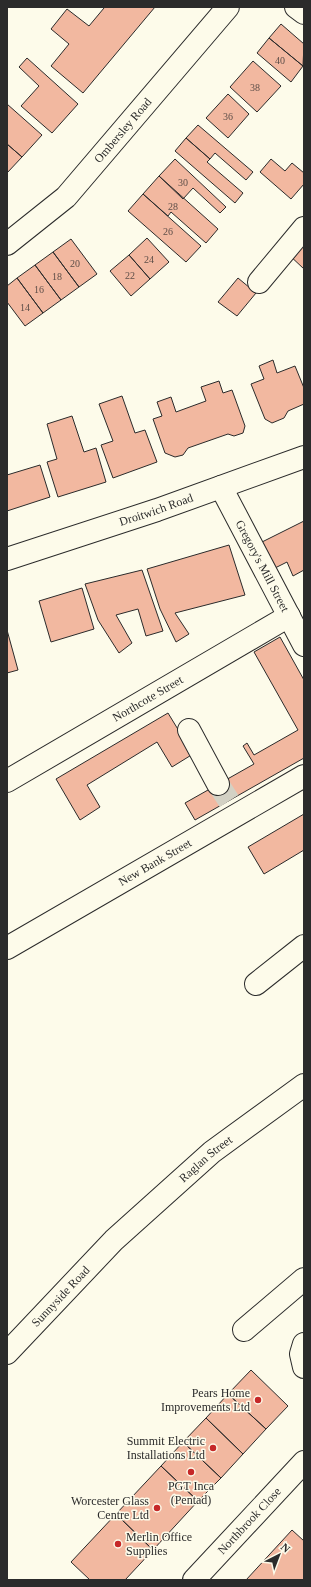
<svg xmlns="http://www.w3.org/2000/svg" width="311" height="1587" font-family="Georgia,serif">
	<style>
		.building { fill: #f2b8a0; stroke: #2b2b2b }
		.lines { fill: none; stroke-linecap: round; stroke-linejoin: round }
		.minor-tunnel { stroke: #d3d1c4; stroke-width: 22; stroke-dasharray: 22 11; stroke-linecap: butt }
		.minor-casing { stroke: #2b2b2b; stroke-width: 24 }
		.major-casing { stroke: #2b2b2b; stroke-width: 24 }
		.minor { stroke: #fdfbea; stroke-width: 22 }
		.major { stroke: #fdfbea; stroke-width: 22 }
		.poi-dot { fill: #c62828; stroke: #fdfbea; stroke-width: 1.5 }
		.labels { text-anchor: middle; stroke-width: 3; stroke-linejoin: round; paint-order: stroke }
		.number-label { font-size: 10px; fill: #5d4e48 }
		.street-label { font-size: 12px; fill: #2b2b2b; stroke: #fdfbea }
		.poi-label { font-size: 12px; fill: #2b2b2b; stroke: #fdfbea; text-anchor: end }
	</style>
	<rect width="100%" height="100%" fill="#fdfbea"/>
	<path class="building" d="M103 7H155L83 93 51 66 69 44 51 29 67 9 89 26 104 8Z
		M281 24 304 44 303 66 269 38Z
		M269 38 303 66 291 82 257 53Z
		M27 58 78 104 52 133 21 106 39 86 19 67Z
		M253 61 281 86 257 112 230 87Z
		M228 94 249 114 228 138 206 118Z
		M7 104 42 135 22 157 7 144Z
		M198 125 253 172 246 180 215 153 210 159 186 138Z
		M186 138 210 159 207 162 243 193 235 203 175 151Z
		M7 144 22 157 7 173Z
		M175 159 226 207 220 213 193 188 183 199 159 176Z
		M271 159 285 171 292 163 304 173V184L291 199 260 172Z
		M159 176 218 229 206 243 171 212 168 216 143 194Z
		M143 194 201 246 186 262 128 211Z
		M304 234V269L287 253Z
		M147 238 169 262 150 279 129 255Z
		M71 239 97 274 79 287 53 252Z
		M53 252 79 287 61 300 35 265Z
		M129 255 150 279 131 296 110 271Z
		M35 265 61 300 43 313 17 278Z
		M17 278 43 313 25 326 7 302V286Z
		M238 278 256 293 237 316 218 302Z
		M273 360 277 373 295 366 304 388V404L288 411 284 418 272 423 265 419 251 384 264 379 259 366Z
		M219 381 223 393 232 390 245 426 243 433 234 436 228 434 188 448 183 455 175 457 165 453 153 419 162 416 157 402 171 397 176 412 206 401 201 387Z
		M122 396 135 433 145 430 157 462 113 478 101 445 113 441 99 404Z
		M72 416 84 452 96 448 106 482 58 497 47 462 57 459 47 424Z
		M40 465 50 497 7 511V475Z
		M304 521V570L293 576 287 562 275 568 262 542Z
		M229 545 245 595 175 613 189 634 176 642 160 609 147 569Z
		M142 570 163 631 146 636 138 609 116 615 132 643 119 653 98 620 85 584Z
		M82 588 94 629 51 642 39 601Z
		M7 630 18 670 7 673Z
		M280 637 304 680V758L195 820 185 803 254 764 243 746 247 743 254 755 298 730 254 652Z
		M168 713 193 754 172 767 157 742 87 785 100 807 80 820 56 779Z
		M304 814V850L264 874 248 847Z
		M251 1370 288 1406 266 1429 228 1394Z
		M228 1394 266 1429 243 1454 206 1418Z
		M206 1418 243 1454 221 1478 183 1442Z
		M183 1442 221 1478 198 1501 161 1466Z
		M161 1466 198 1501 153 1550 116 1514Z
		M116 1514 153 1550 125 1580H90L71 1562Z
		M292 1530 304 1541V1580H246Z"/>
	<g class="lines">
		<path class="minor-tunnel" d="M218 784 229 801"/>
		<g class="minor-casing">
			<g id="minor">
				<path d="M296 7 304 13"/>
				<path d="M259 282 304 228"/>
				<path id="s1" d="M221 487 304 645"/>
				<path d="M189 730 218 784"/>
				<path id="s2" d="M7 781 289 616"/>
				<path id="s3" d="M7 948 304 776"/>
				<path d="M256 984 304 946"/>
				<path d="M244 1330 304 1279"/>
				<path d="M304 1344 301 1354 304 1367"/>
				<path id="s4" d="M7 1353 114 1240 212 1152 304 1085"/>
				<path id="s5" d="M194 1580 304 1462"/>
			</g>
		</g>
		<g class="major-casing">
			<g id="major">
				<path id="s6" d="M7 244 66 197 228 7"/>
				<path id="s7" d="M7 559 157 510 304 457"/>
			</g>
		</g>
		<use href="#minor" class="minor"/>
		<use href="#major" class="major"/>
	</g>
	<g class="poi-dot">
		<circle cx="258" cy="1400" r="4"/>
		<circle cx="213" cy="1448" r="4"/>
		<circle cx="191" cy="1472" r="4"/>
		<circle cx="157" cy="1508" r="4"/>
		<circle cx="118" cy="1544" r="4"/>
	</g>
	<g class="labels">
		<g class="number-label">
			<text x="280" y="64">40</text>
			<text x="255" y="91">38</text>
			<text x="228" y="120">36</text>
			<text x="183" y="186">30</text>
			<text x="173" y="210">28</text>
			<text x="168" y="235">26</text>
			<text x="149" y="263">24</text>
			<text x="75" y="267">20</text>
			<text x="130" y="279">22</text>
			<text x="57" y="280">18</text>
			<text x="39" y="293">16</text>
			<text x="25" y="311">14</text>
		</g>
		<g class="street-label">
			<text dy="4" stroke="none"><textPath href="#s6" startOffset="163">Ombersley Road</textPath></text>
			<text dy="4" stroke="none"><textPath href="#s7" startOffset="157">Droitwich Road</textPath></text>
			<text dy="4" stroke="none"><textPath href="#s1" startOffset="89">Gregory's Mill Street</textPath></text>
			<text dy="4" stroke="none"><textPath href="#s2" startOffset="163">Northcote Street</textPath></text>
			<text dy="4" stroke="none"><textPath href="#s3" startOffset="171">New Bank Street</textPath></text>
			<text dy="4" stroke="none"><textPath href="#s4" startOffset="278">Raglan Street</textPath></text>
			<text dy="4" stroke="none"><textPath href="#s4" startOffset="78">Sunnyside Road</textPath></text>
			<text dy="4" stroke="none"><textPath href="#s5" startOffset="81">Northbrook Close</textPath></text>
		</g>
		<g class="poi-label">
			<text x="250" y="1397">Pears Home<tspan x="250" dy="14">Improvements Ltd</tspan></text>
			<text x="205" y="1445">Summit Electric<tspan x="205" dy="14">Installations Ltd</tspan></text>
			<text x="191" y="1490" text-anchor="middle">PGT Inca<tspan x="191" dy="14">(Pentad)</tspan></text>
			<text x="149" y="1505">Worcester Glass<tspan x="149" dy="14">Centre Ltd</tspan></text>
			<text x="126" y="1541" text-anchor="start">Merlin Office<tspan x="126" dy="14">Supplies</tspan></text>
		</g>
	</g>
	<rect width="311" height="1587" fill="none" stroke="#2b2b2b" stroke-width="16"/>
	<g transform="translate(279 1555) rotate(42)" stroke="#fdfbea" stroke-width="3" paint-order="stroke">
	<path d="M0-3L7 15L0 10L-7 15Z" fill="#2b2b2b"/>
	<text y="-6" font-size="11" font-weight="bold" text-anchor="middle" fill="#2b2b2b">N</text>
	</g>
</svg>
